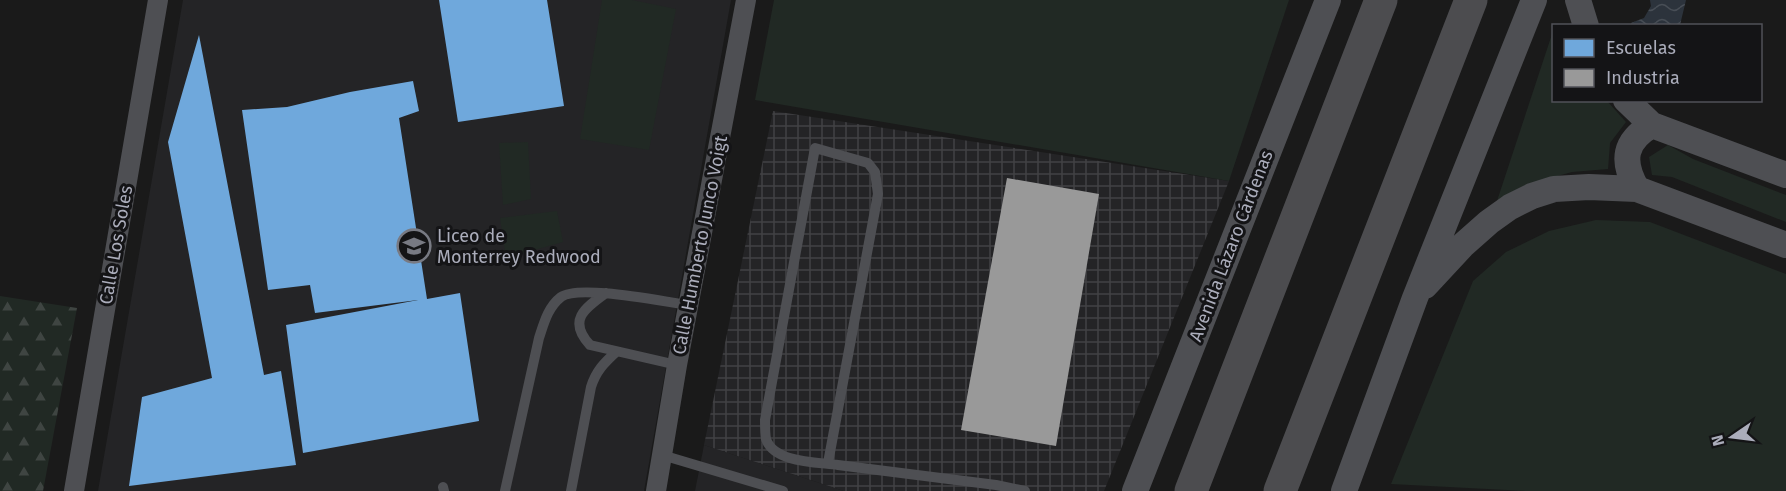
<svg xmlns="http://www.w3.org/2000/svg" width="1786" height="491" font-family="'Fira Sans',sans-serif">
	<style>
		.built { fill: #242426 }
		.industrial { fill: url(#industrial-grid) }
		.green { fill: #212924 }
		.forest { fill: url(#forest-firs) }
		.water { fill: url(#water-waves) }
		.schools { fill: #6fa8dc }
		.industry { fill: #999 }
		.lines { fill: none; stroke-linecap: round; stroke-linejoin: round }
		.service { stroke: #4e4f53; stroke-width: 10 }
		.minor { stroke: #4e4f53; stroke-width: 20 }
		.tertiary { stroke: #4e4f53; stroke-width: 26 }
		.trunk { stroke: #4c4c4f; stroke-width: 33 }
		.labels { text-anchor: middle; stroke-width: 6; stroke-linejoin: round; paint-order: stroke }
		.poi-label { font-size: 18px; fill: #abadbb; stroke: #141416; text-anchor: start }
		.street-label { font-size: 18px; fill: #abadbb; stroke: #141416 }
	</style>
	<defs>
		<pattern id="industrial-grid" width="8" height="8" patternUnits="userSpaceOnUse" patternTransform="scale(1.5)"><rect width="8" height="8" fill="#242426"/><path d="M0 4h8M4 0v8" fill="none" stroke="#414144"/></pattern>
		<pattern id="forest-firs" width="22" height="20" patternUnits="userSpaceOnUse" patternTransform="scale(1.5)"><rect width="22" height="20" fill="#212924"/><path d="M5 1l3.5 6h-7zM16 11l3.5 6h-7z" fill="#3f4542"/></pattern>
		<pattern id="water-waves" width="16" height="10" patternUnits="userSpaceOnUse" patternTransform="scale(1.5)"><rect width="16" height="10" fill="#2c333c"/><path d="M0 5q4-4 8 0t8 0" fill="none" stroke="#484e56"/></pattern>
	</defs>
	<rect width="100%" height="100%" fill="#1a1a1a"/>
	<path class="built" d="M183 0H731L644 491H98Z
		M704 445 844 491H695Z"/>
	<path class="industrial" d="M773 111 1229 181 1104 491H844L704 445Z"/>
	<path class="green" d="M602 0H632L676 9 649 150 580 139Z
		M774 0H1289L1229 181 755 100Z
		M1553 31 1554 100 1607 101 1626 122 1610 143 1608 169 1572 172 1532 183 1495 207Z
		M528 142 531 199 503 205 499 143Z
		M1668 145 1693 159 1786 195V222L1672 177 1652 175 1649 157Z
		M557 211 563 242 506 258 500 218Z
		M1596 220 1650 222 1786 274V491H1526L1391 484 1473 281 1506 252 1549 231Z"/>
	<path class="forest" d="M0 296 77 308 43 491H0Z"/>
	<path class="water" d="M1650 0H1686L1680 25H1633L1631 23 1644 18 1651 6Z"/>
	<path class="schools" d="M439 0H547L564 106 458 122Z
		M199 35 264 375 281 371 296 465 129 486 142 397 212 378 168 142Z
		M413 81 419 111 399 118 427 299 460 293 479 421 303 453 286 325 418 300 315 313 310 285 268 290 242 110 287 107 350 92Z"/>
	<path class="industry" d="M1007 178 1099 194 1056 446 961 430Z"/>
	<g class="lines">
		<path class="service" d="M606 293C585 308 567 320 590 345L677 365
			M662 455 783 491
			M828 463 878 194 875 172 868 163 815 148 765 420C765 426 765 433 766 439 774 463 817 462 838 465L996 485 1025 491
			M443 487 444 491
			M505 491 539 338C544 323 548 307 561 297 579 284 664 302 689 305
			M571 491 591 387C596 371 604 363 616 352"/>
		<path class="minor" d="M74 491 158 0
			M656 491 677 365 746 0"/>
		<path class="tertiary" d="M1578 0 1586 26
			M1626 100 1652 125 1786 175
			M1637 189C1621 161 1624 141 1652 125
			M1425 286 1463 245 1489 222 1510 207 1532 196 1554 189 1589 187 1637 189 1786 245
			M1135 491 1328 0
			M1344 491 1415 298 1534 0"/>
		<path class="trunk" d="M1191 491 1381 0
			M1280 491 1471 0"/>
	</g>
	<defs>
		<g id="university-ring" transform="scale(1.725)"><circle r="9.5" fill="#141416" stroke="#787a83" stroke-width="1.5"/><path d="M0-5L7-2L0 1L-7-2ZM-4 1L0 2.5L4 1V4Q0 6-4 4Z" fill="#787a83"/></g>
	</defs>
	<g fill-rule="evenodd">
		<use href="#university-ring" x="414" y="246"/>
	</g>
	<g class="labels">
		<g class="poi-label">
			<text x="437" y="242">Liceo de<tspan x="437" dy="21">Monterrey Redwood</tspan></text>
		</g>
		<g class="street-label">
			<text transform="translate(116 245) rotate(-80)" y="6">Calle Los Soles</text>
			<text transform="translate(700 245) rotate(-79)" y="6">Calle Humberto Junco Voigt</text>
			<text transform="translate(1231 246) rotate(-69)" y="6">Avenida Lázaro Cárdenas</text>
		</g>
	</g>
	<rect x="1552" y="24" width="210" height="78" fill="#141416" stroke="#505158" stroke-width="1.5"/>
	<rect x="1564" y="39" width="30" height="18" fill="#6fa8dc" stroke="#505158" stroke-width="1.5"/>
	<text x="1606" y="54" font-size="18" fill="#abadbb">Escuelas</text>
	<rect x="1564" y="69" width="30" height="18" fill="#999999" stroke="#505158" stroke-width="1.5"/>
	<text x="1606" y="84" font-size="18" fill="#abadbb">Industria</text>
	<g transform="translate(1732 437) rotate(256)" stroke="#141416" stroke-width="4.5" paint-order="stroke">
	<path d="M0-4.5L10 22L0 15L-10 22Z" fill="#abadbb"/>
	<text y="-9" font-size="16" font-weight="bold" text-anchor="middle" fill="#abadbb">N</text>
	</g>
</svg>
